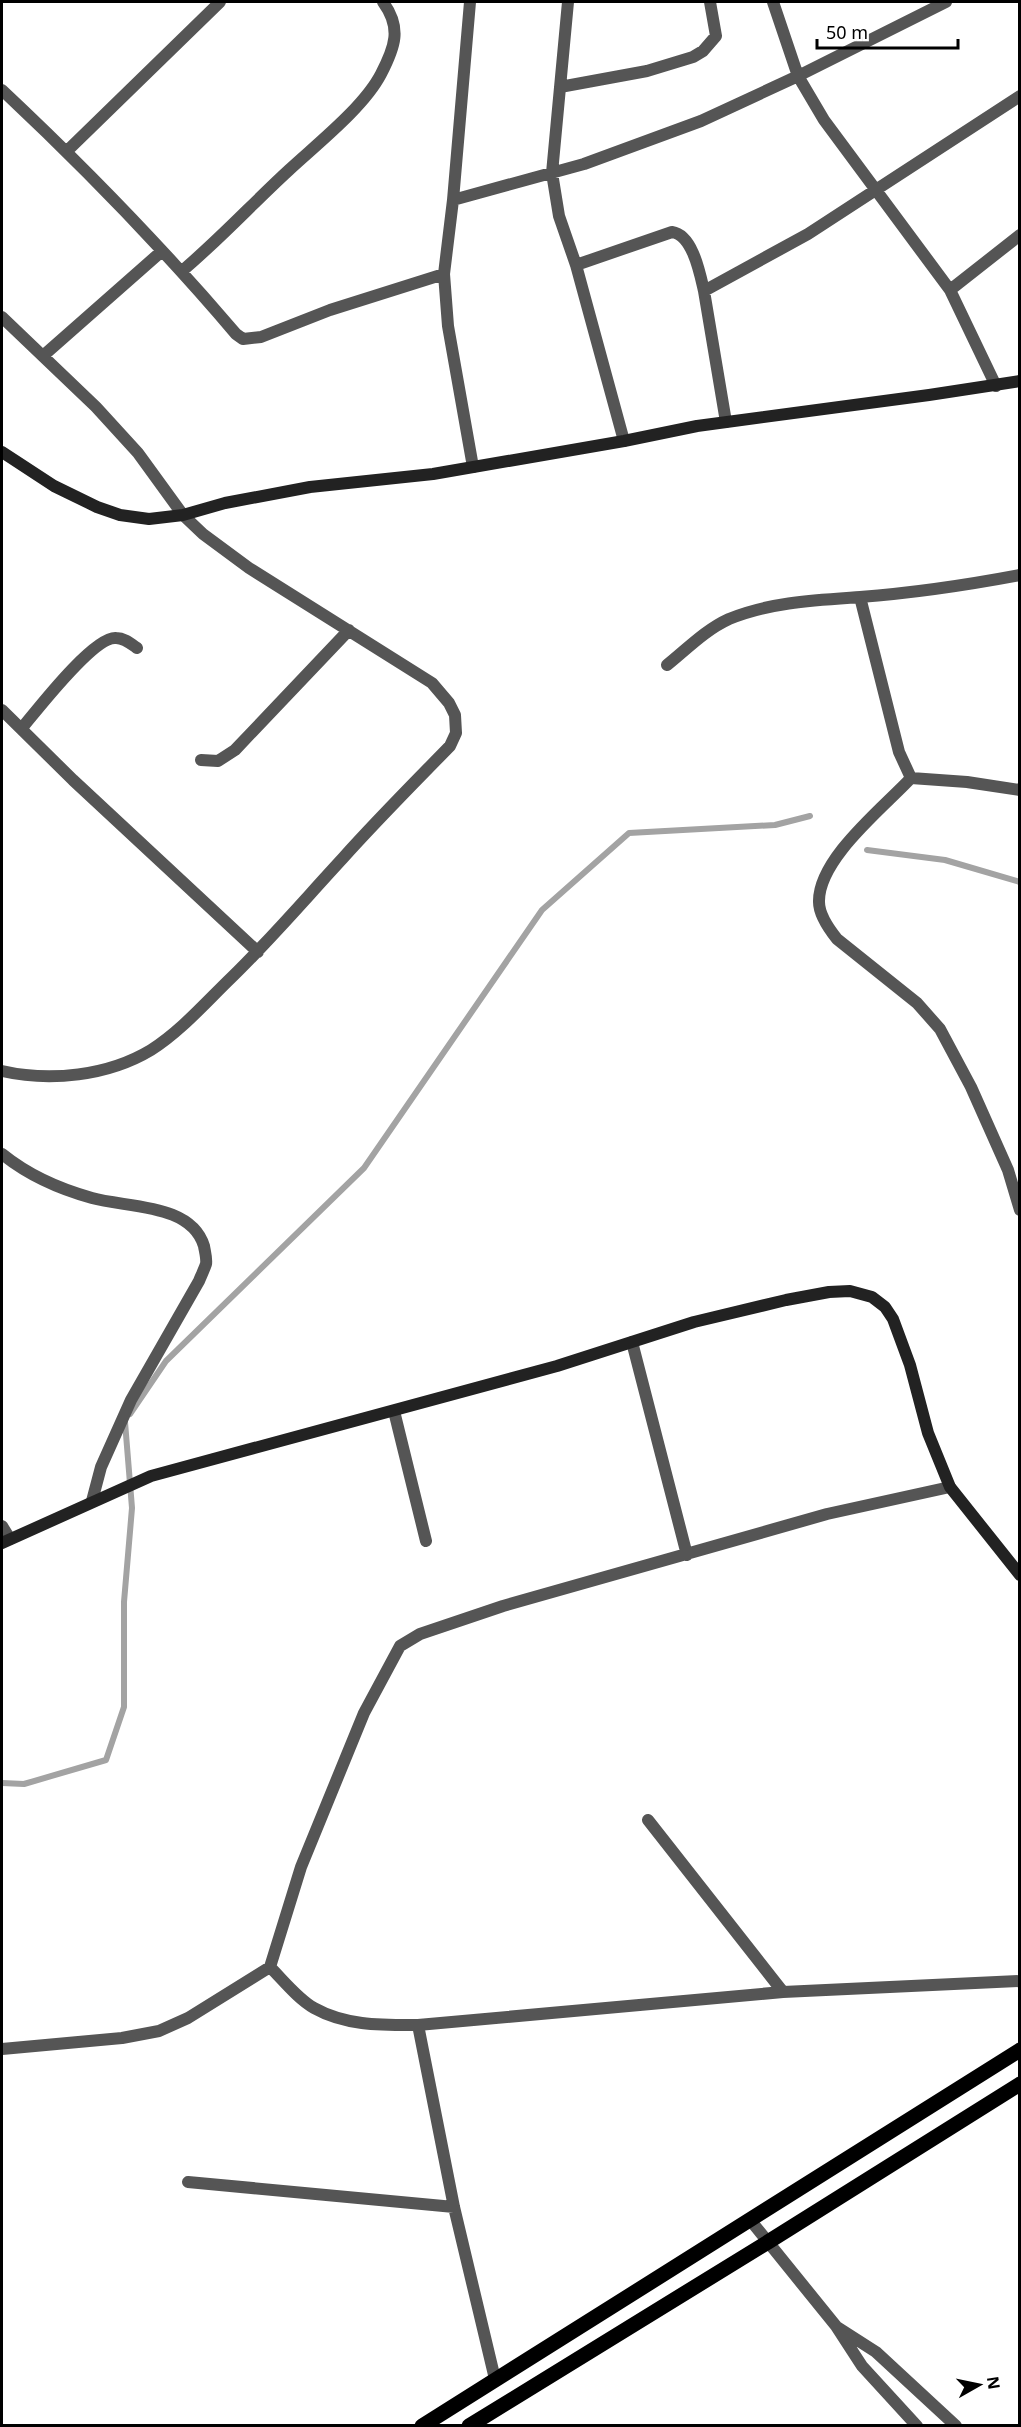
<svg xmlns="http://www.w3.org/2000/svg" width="1021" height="2427" font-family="'Noto Sans',sans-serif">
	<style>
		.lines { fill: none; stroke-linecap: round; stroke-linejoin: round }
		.stream { stroke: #a3a3a3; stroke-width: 6 }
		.street { stroke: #555; stroke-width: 12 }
		.secondary { stroke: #222; stroke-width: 12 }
		.primary { stroke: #000; stroke-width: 15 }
	</style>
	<rect width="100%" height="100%" fill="#fff"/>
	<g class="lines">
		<path class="stream" d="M867 850 945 860 1020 882
			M130 1414 166 1361 364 1168 542 910 629 833 775 825 810 816
			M2 1783 24 1784 106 1760 124 1707V1602L132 1508 125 1422"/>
		<path class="street" d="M470 2 453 200 444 274 448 326 473 467
			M568 2 552 173 559 216 576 265 624 441
			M773 2 798 76 824 120 950 290 996 386
			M560 87 647 71 693 57 703 51 716 36 710 2
			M2 90C84 167 163 248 236 334L243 339 261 337 330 310 444 274
			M67 151 220 2
			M453 200 584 164 701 121 798 76 946 2
			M576 265 672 232C693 235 700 274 704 291L726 422
			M182 271C220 239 253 203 289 170 317 144 364 107 381 74 395 47 402 28 383 2
			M950 290 1020 235
			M704 291 808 234 1020 96
			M2 317 96 407 138 453 183 515 203 534 249 568 432 683 449 703 455 715 456 733 450 746C414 783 377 820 343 858 306 898 271 939 232 977 206 1002 181 1031 151 1050 108 1076 50 1082 2 1071
			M44 355 162 251
			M860 597 899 752 911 778
			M667 665C687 649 705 630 729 619 770 602 817 600 860 597 913 593 967 585 1020 575
			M2 710 73 780 258 952
			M22 728C37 710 94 636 116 638 124 638 130 643 137 648
			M201 760 218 761 235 750 349 630
			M1020 790 967 782 911 778C883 808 818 859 819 902 819 915 829 929 837 939L917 1003 940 1029 971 1087 1008 1170 1020 1210
			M2 1154C28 1175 59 1189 92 1198 127 1208 191 1203 204 1246 205 1252 207 1259 206 1264 204 1270 201 1276 199 1281L131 1400 101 1467 92 1501
			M632 1342 687 1555
			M394 1411 426 1541
			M2 1526 10 1539
			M648 1820 783 1992
			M270 1967C283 1980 298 1999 314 2008 346 2026 382 2025 418 2025L783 1992 1020 1981
			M418 2025 454 2207 495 2379
			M2 2049 122 2038 159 2031 188 2018 270 1967 301 1867 364 1713 400 1646 420 1634 503 1606 827 1514 950 1487
			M188 2182 454 2207
			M751 2221 836 2326 862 2366 917 2426
			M837 2327 876 2352 956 2426"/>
		<path class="secondary" d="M2 452 54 486 97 507 120 515 149 519 183 515 225 503 310 487 433 474 624 441 697 426 929 395 1020 381
			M2 1543 151 1476 557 1366 694 1322 786 1300 829 1292 850 1291 872 1297 885 1307 893 1319 910 1365 928 1433 950 1487 1020 1575"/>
		<path class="primary" d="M422 2426 1020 2050
			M469 2426 768 2242 1020 2084"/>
	</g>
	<rect width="1021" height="2427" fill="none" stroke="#000000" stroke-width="6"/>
	<g transform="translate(979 2385) rotate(81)" stroke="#ffffff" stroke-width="4.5" paint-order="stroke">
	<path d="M0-4.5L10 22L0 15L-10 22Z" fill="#000000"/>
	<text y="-9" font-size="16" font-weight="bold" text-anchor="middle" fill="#000000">N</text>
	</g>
	<path d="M817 39v9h141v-9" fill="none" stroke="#000000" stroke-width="3"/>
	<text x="826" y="39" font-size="18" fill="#000000" stroke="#ffffff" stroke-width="4.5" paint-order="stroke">50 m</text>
</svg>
